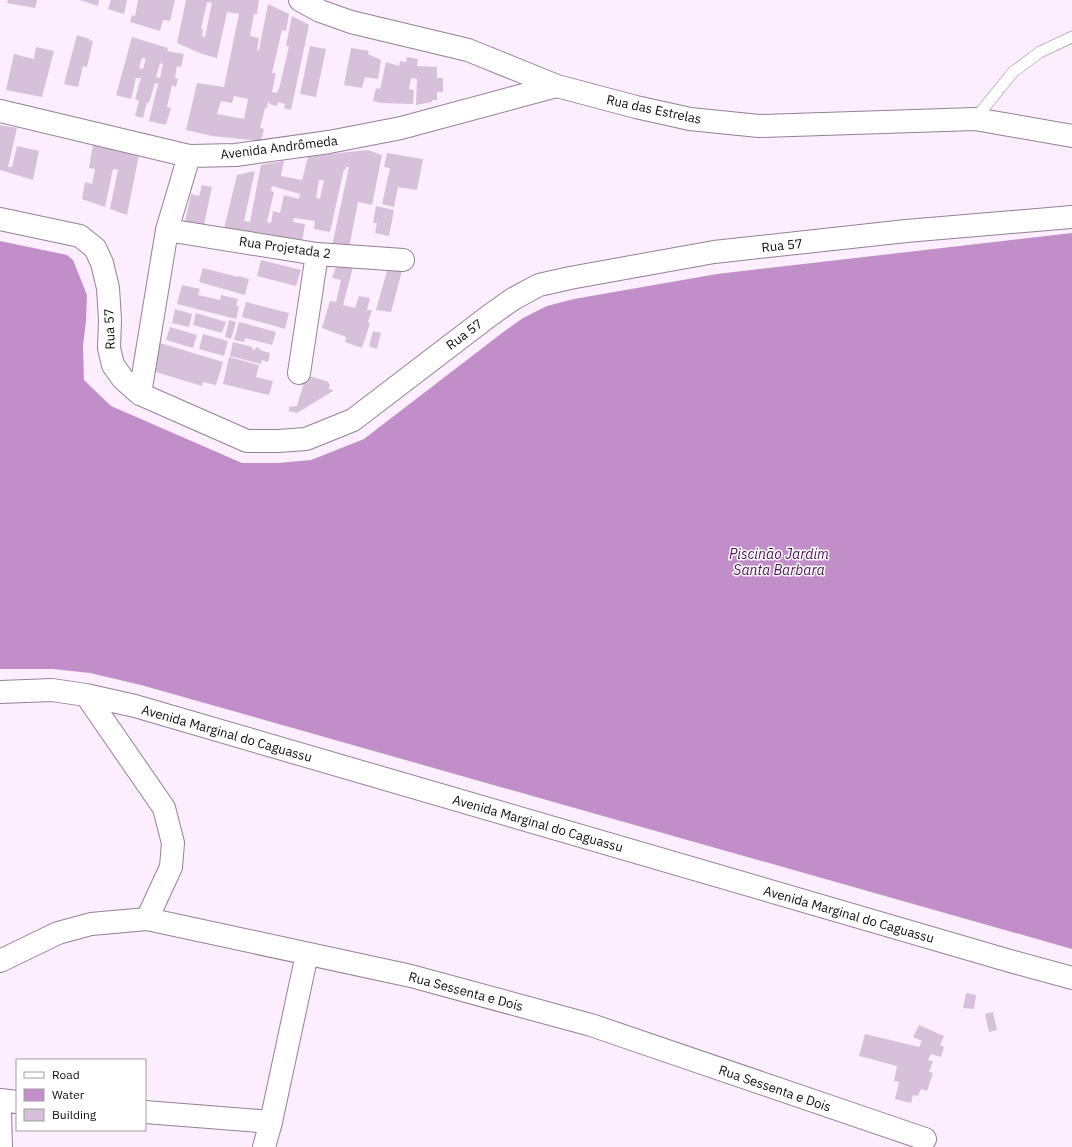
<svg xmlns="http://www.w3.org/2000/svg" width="1072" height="1147" font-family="'IBM Plex Sans',sans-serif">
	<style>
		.water { fill: #c28ec9 }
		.building { fill: #d7c0da; fill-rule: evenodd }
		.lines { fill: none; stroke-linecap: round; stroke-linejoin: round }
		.service-casing { stroke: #957f98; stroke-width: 12 }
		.minor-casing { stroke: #957f98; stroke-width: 24 }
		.service { stroke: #fff; stroke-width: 11 }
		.minor { stroke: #fff; stroke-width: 22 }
		.labels { text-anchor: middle; stroke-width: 3; stroke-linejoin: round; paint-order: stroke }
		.street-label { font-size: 13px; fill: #110912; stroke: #fff }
		.water-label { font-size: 14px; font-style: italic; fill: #500f59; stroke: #fff }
	</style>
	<rect width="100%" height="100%" fill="#fceefe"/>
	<path class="water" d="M1072 233V949L141 685 90 673 53 669H0V241L67 255 73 260 87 295 86 321 83 346 84 380 111 406 242 463H278L311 460 364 439 502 333 523 318 547 306 574 299 717 274Z"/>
	<path class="building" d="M8 0H37L35 8 7 3Z
		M80 0H99L98 6Z
		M111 0H127L124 14 108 9Z
		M138 0H175L170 21 163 20 160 31 130 22 132 15 135 16Z
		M186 0H259L257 14H254L250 36 259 38 257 50H259L268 4 289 14 286 31 282 30 272 73H276L272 92 277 93 278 89H279L289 46H286L292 16 309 25 291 110 284 108 285 104 278 102 277 106 269 104 270 102H268L267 108H265L260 128 264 129 261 141 212 136 186 130 197 83 224 87 239 14 227 12 217 58 202 54 177 43ZM207 2 212 3 205 37 202 36 203 29H201ZM234 96 248 99 244 119 217 114 221 101 232 103Z
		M77 35 90 39 89 40 93 41 87 67 83 66 78 87 64 84Z
		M132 37 168 48 167 51 184 54 181 67 177 66 175 78 178 79 176 87 172 85 167 107 171 108 166 125 149 121 158 84 155 83 149 103 147 102 143 118 135 116 139 101 135 99 141 78H136L131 99 116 95ZM142 58H146L143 69 139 68ZM160 63 163 64 160 78 156 77Z
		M310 46 326 49 316 97 300 94Z
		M36 47 54 51 42 97 6 90 14 54 34 59Z
		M351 48 369 51 368 54 381 60 378 79 365 77 362 88 344 85Z
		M407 57 418 59 417 66 437 67V78H443V92H437V100H432V102L416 105 417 79 411 78 409 89 414 90 413 104 381 103 373 101 376 88 380 89 386 62 399 66 400 61 406 62Z
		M0 125 17 128 8 167H12L17 146 39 151 33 180 0 170Z
		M93 144 139 155 127 215 110 209 118 170 113 169 105 207 82 199 85 182 92 184 95 169 89 168Z
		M368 150 382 155 372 205 358 202 349 248 332 246 349 167H346V170L344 169 330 232 314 229 315 221 294 218 293 222 305 224 302 242 224 229 237 175 255 171 244 221 250 222 261 165 284 161 281 176 302 180 308 157 329 154ZM319 180H324L320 199 316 198ZM272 186 300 194 299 199 284 195 280 213 273 211 271 223 267 222 274 192 271 191Z
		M387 153 423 159 417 190 398 187 394 207 382 204 390 168 384 167Z
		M202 185 212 187 204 225 185 221 191 194 199 196Z
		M376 206 394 210 389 236 375 233 377 223H373Z
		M261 260 301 270 296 286 257 276Z
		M338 261 354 263 343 305 355 308 359 296 370 298 367 310H372L368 322 370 323 362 348 345 342 346 337 322 328 330 301 336 302 341 280 332 278Z
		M388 267 402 271 391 312 376 310Z
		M203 268 238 277 239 276 249 279 245 295 199 282Z
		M182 285 200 289 198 295 220 300 221 295 238 299 236 305 239 307 236 319 177 304Z
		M246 302 289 313 285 329 242 317Z
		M175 309 192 314 189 327 172 323Z
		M196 313 226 322 222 333 193 325Z
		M229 320 236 322 231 339 225 337Z
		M239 322 276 332 272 345 245 338 244 342 234 340Z
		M170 327 197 335 193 348 166 340Z
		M373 331 381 333 377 349 369 346Z
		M203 334 228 341 224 356 199 349Z
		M157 342 223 362 216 385 203 382 202 386 149 370Z
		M233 342 252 347V349L255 350 256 347 261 349 260 350 270 353 268 362 262 360 261 364 230 356Z
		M229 357 259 365 256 377 273 381 269 395 223 384Z
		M306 375 329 382 328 383 330 384 329 389 333 390V391L297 413 289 411V407L297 406Z
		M966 993 976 995 974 1009 963 1008Z
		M993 1012 997 1030 989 1032 985 1014Z
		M919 1025 944 1036 940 1045 944 1047 941 1057 931 1054 928 1060 933 1061 929 1072 933 1073 927 1091 921 1089 918 1096 913 1095 911 1103 895 1099 899 1082 894 1081 897 1066 859 1056 865 1034 919 1047 922 1041 913 1037Z"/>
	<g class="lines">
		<g class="service-casing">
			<path id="service" d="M975 119 1013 72 1040 52 1072 37"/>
		</g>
		<g class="minor-casing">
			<path id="minor" d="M300 0 320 11 351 22 468 50 557 86 636 107 690 119 759 126 975 119 1072 136
				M0 111 189 156 236 155 329 142 401 128 557 86
				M0 219 80 236 95 248 102 263 108 288 110 320 109 348 113 365 123 379 140 394 247 441H278L306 439 353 420 489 316 513 299 539 285 570 278 714 252 906 231 1072 217
				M167 230 317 254 403 260
				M299 373 317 254
				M140 394 167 230 189 156
				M0 692 52 690 86 695 135 706 1010 961 1072 978
				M86 695 164 808 173 843 171 867 147 919
				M0 961 58 933 91 924 147 919 411 976 591 1025 925 1139
				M0 1100 17 1102
				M0 1111 1 1147
				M145 1112 271 1122 307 954
				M264 1147 271 1122"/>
		</g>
		<use href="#service" class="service"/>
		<use href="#minor" class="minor"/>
	</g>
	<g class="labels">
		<g class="street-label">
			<text transform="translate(654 109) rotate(12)" y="5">Rua das Estrelas</text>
			<text transform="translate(279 147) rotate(-7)" y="5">Avenida Andrômeda</text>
			<text transform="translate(782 245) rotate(-6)" y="5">Rua 57</text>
			<text transform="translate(285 247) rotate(8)" y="5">Rua Projetada 2</text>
			<text transform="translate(109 329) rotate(-92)" y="5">Rua 57</text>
			<text transform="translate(464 334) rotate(-37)" y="5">Rua 57</text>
			<text transform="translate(227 733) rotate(16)" y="5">Avenida Marginal do Caguassu</text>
			<text transform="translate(538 823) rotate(16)" y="5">Avenida Marginal do Caguassu</text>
			<text transform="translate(849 914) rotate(16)" y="5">Avenida Marginal do Caguassu</text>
			<text transform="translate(466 991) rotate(15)" y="5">Rua Sessenta e Dois</text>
			<text transform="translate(775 1088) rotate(19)" y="5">Rua Sessenta e Dois</text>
		</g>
		<g class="water-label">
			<text x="779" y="559">Piscinão Jardim<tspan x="779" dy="16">Santa Barbara</tspan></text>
		</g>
	</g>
	<rect x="16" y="1059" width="130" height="72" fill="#ffffff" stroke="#a09da0"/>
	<rect x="24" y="1072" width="20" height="6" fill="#ffffff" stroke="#a09da0"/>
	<text x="52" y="1079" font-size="12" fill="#110912">Road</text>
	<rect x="24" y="1089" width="20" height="12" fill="#c28ec9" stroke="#a09da0"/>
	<text x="52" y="1099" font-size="12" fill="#110912">Water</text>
	<rect x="24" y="1109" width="20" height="12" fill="#d7c0da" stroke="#a09da0"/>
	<text x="52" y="1119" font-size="12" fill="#110912">Building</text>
</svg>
